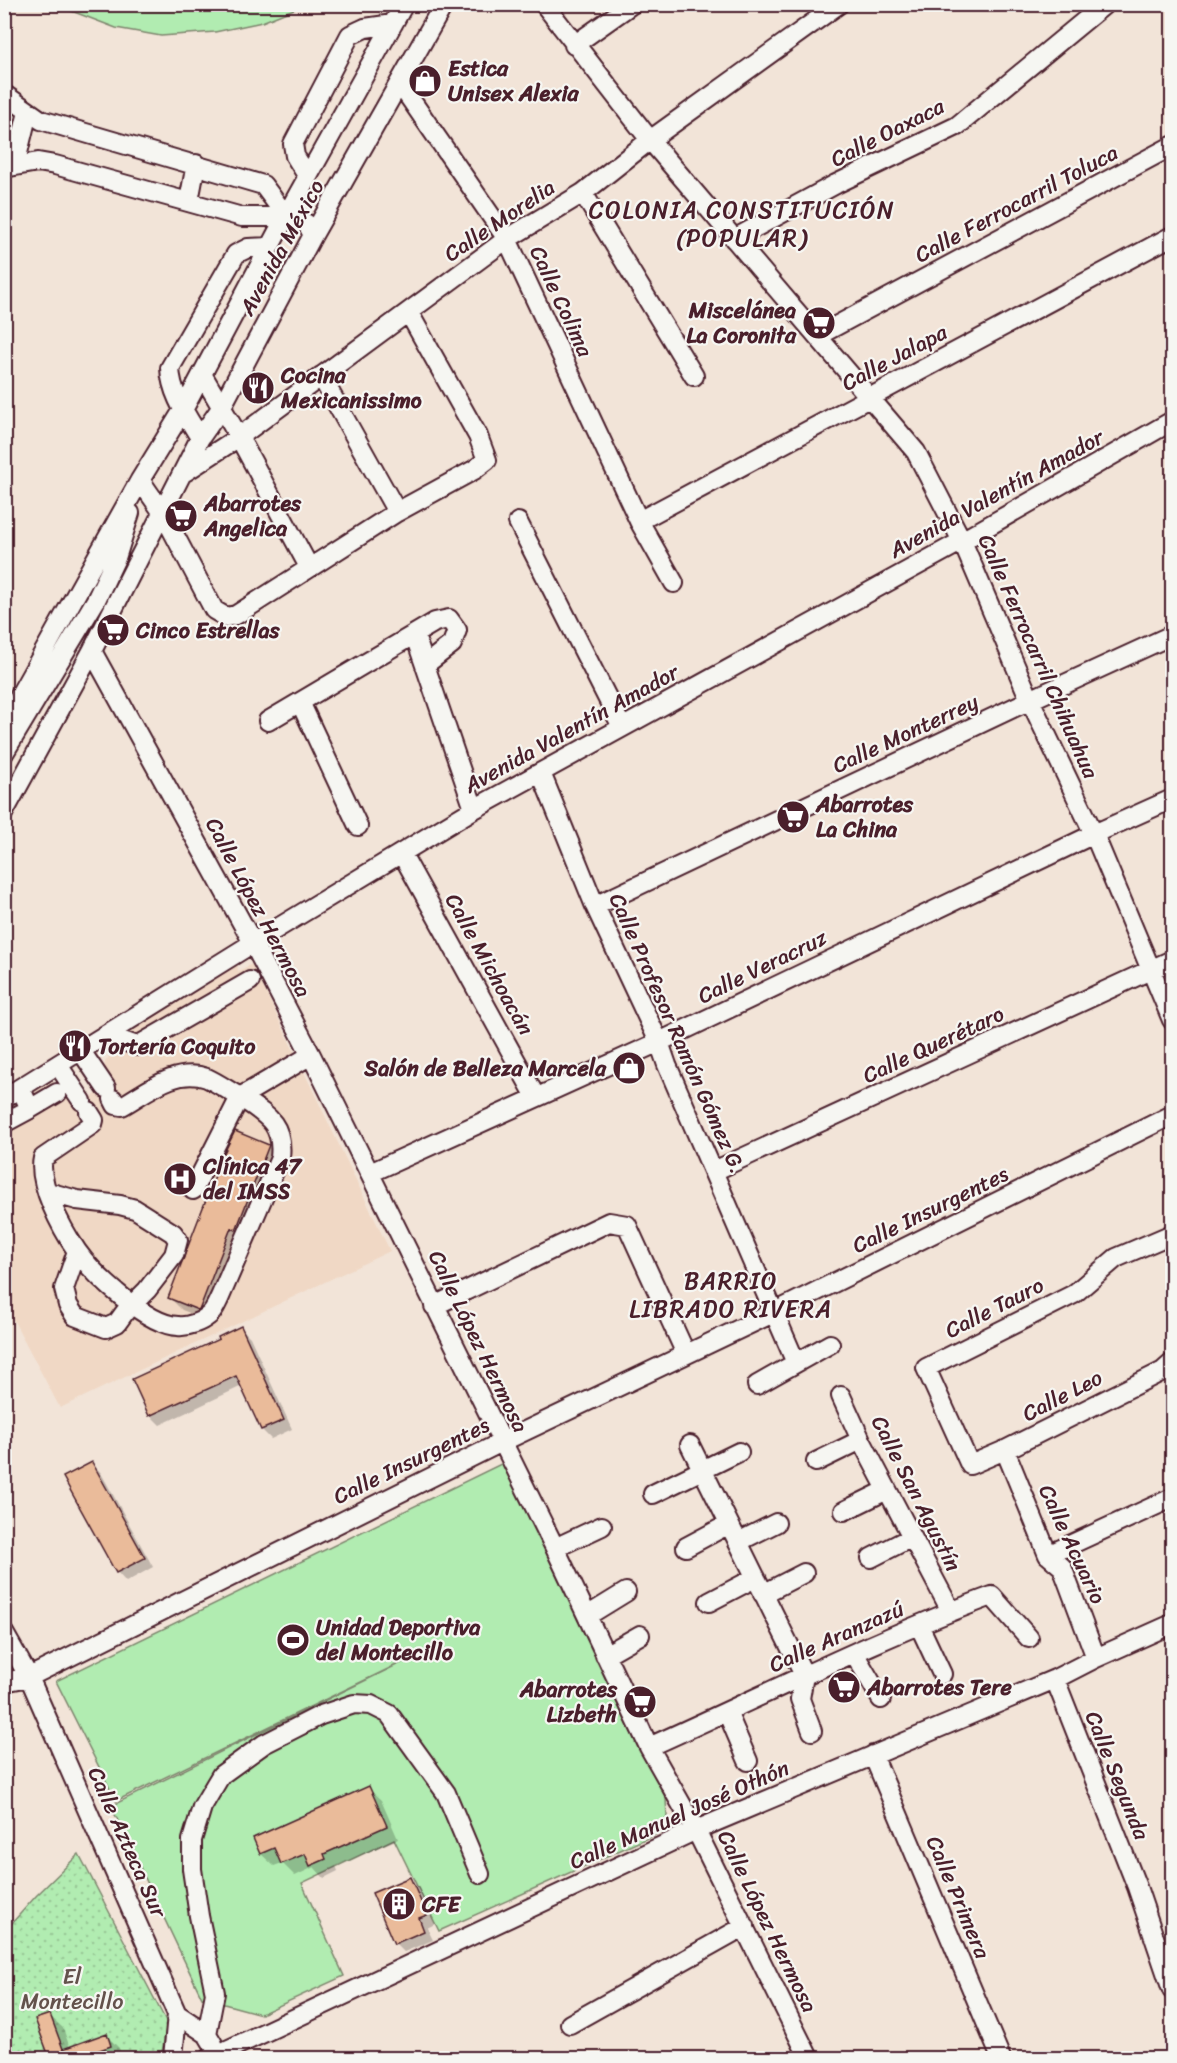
<svg xmlns="http://www.w3.org/2000/svg" width="1177" height="2063" font-family="Sriracha,sans-serif">
	<style>
		.built { fill: #f0d8c5 }
		.grass { fill: #b1ecb1; stroke: #7e866e; stroke-width: 1.5 }
		.park { fill: url(#park-dots); stroke: #7e866e; stroke-width: 1.5 }
		.shadow { fill: #0003 }
		.building { fill: #eabb9a; stroke: #4a1f2b; stroke-width: 1.5 }
		.lines { fill: none; stroke-linecap: round; stroke-linejoin: round }
		.minor-casing { stroke: #4a1f2b; stroke-width: 22 }
		.minor { stroke: #f6f6f2; stroke-width: 18 }
		.labels { text-anchor: middle; stroke-width: 4.5; stroke-linejoin: round; paint-order: stroke }
		.poi-label { font-size: 22px; font-weight: bold; fill: #4a1f2b; stroke: #f6f6f2; text-anchor: start }
		.street-label { font-size: 22px; fill: #4a1f2b; stroke: #f6f6f2 }
		.park-label { font-size: 22px; fill: #64524c; stroke: #f6f6f2 }
		.neighbourhood-label { font-size: 24px; letter-spacing: 1.5px; fill: #4a1f2b; stroke: #f6f6f2 }
	</style>
	<defs>
		<pattern id="park-dots" width="8" height="8" patternUnits="userSpaceOnUse" patternTransform="scale(1.5)"><rect width="8" height="8" fill="#b1ecb1"/><path d="M2 2h.1M6 6h.1" fill="none" stroke="#9aca98" stroke-width="1.8" stroke-linecap="round"/></pattern>
	</defs>
	<rect width="100%" height="100%" fill="#f2e4d8"/>
	<filter id="ink" filterUnits="userSpaceOnUse"><feTurbulence type="fractalNoise" baseFrequency=".0167" numOctaves="2"/><feDisplacementMap in="SourceGraphic" scale="12" xChannelSelector="R" yChannelSelector="G"/><feConvolveMatrix kernelMatrix="1 2 1 2 8 2 1 2 1" color-interpolation-filters="sRGB"/></filter>
	<g filter="url(#ink)">
		<path class="built" d="M237 962 238 971 252 964 390 1251 60 1408 5 1304V1100L48 1072 55 1085 66 1094 74 1107 114 1084 107 1078 104 1071 105 1062 114 1050 120 1047 127 1035 126 1029Z"/>
		<path class="grass" d="M71 5V4L304 5 262 22 215 32 161 36 116 28 69 10Z
			M503 1463 564 1583 666 1799 667 1817 661 1832 439 1931 394 1839 302 1883 344 1976 261 2014 202 1998 111 1806 423 1652 116 1801 56 1681Z"/>
		<path class="park" d="M79 1854 167 2023 161 2058H5L4 1932 36 1896Z"/>
		<path class="shadow" d="M268 1146 281 1159 211 1321 182 1310 170 1298Z
			M241 1328 250 1337 292 1429 271 1439 262 1430 242 1386 160 1425 150 1415 221 1339Z
			M92 1463 101 1473 153 1567 126 1582 117 1572Z
			M368 1788 381 1800 398 1839 336 1866 338 1871 324 1878 314 1867 295 1876 282 1863 274 1866 261 1854 255 1839Z
			M409 1878 419 1888 435 1924 427 1928 433 1940 404 1952 395 1943Z
			M50 2016 63 2028 70 2048 106 2035 119 2048 123 2058H41L50 2055Z"/>
		<path class="building" d="M235 1131 269 1145 236 1230 231 1228 200 1308 198 1310 168 1298 224 1153Z
			M241 1326 284 1420 261 1430 236 1376 149 1416 132 1379 219 1339 218 1337Z
			M92 1462 145 1558 116 1573 63 1477Z
			M369 1786 387 1826 324 1854 326 1859 310 1866 305 1854 281 1864 274 1848 260 1854 253 1838Z
			M410 1877 427 1915 419 1918 424 1931 394 1944 372 1893Z
			M50 2014 63 2049 107 2033 111 2046 77 2058H42V2057L48 2054 35 2019Z"/>
		<g class="lines">
			<g class="minor-casing">
				<path id="minor" d="M544 4 650 140 916 452 962 541 1030 700 1094 834 1172 1020
					M574 45 632 4
					M400 84 507 239 639 521 674 583
					M4 94 41 120 263 185 286 216
					M15 165 28 112
					M4 168 38 162 55 165 242 217H296L307 224 313 235
					M308 177 295 156 293 144 350 35 365 28 393 24
					M583 193 694 376
					M189 201 196 164
					M734 239 836 184 957 126 1105 4
					M819 335 1172 146
					M202 374 239 437 309 567
					M321 376 397 512
					M200 438C187 416 171 394 170 368L236 254 248 248 269 247
					M185 472 239 437 507 239 583 193 650 140 839 4
					M140 480 163 513 214 610 226 617 236 615 397 512 474 470 487 460 478 436 409 313
					M639 521 1172 236
					M518 522 622 727
					M415 636 474 809
					M92 651 253 943 311 1055 555 1548 649 1747 696 1830 809 2058
					M300 702 358 826
					M268 721 435 622 449 619 457 630 452 644 425 665
					M4 723 140 480 183 410 286 216 404 4
					M4 753 96 600 116 558 130 513
					M541 773 595 906 659 1042 667 1065 796 1363
					M4 812 92 651 200 438 221 408 313 235 444 4
					M402 854 536 1097
					M595 906 1030 700 1172 635
					M106 1035 137 1046 250 981
					M81 1051 106 1088
					M58 1065 82 1101
					M4 1098 253 943 474 809 962 541 1172 421
					M113 1099 116 1105 122 1106C148 1091 176 1067 207 1078 218 1083 229 1091 240 1097L193 1190
					M30 1109 57 1093
					M89 1112 94 1120 93 1124 43 1158C37 1183 62 1229 77 1251 94 1275 147 1325 178 1326 188 1327 201 1322 208 1316 214 1312 217 1303 220 1297L280 1158C284 1123 266 1115 240 1097L311 1055
					M4 1123 30 1109 21 1089
					M714 1171 1172 960
					M370 1173 659 1042 1094 834 1172 799
					M48 1192 77 1200 120 1205 135 1209 173 1233 178 1240 174 1255 147 1290 125 1312 117 1323 106 1328 75 1316 68 1305 64 1289 77 1251
					M1172 1234 1116 1258 1074 1294 926 1368 970 1465 1005 1450 1163 1371 1172 1363
					M434 1306 609 1222 627 1225 686 1354
					M757 1385 830 1344
					M841 1396 861 1440 951 1611
					M690 1445 804 1675 800 1699 812 1731
					M1005 1450 1048 1555 1062 1567 1096 1658
					M816 1462 861 1440
					M653 1494 739 1452
					M844 1511 887 1490
					M738 1542 776 1523
					M686 1547 729 1524
					M555 1548 602 1526
					M1048 1555 1172 1498
					M871 1558 912 1537
					M763 1594 804 1573
					M709 1602 755 1578
					M587 1616 626 1592
					M919 1625 942 1674
					M4 1633 29 1677 177 2014 207 2034 213 2044
					M854 1653 881 1699
					M605 1655 640 1635
					M1055 1679 1137 1887 1172 1990
					M4 1682 29 1677 502 1442 773 1313 1172 1115
					M727 1712 748 1761
					M649 1747C763 1696 875 1639 992 1596L1029 1638
					M873 1755 1001 2058
					M570 2024 745 1926
					M207 2034 215 1993 199 1916 192 1869V1840L202 1807 221 1775 264 1744 321 1715 354 1704 371 1705 389 1714 446 1793 480 1874
					M173 2058 177 2014
					M210 2058 696 1830 1055 1679 1096 1658 1172 1624"/>
			</g>
			<use href="#minor" class="minor"/>
		</g>
	</g>
	<defs>
		<g id="shop-disc" transform="scale(1.725)"><circle r="9.5" fill="#4a1f2b" stroke="#f6f6f2"/><path d="M-5-2.5h2.3a2.7 3.5 0 0 1 5.4 0H5L5.5 6h-11ZM-1.5-2.5h3a1.5 2.3 0 0 0-3 0Z" fill="#fff"/></g>
		<g id="supermarket-disc" transform="scale(1.725)"><circle r="9.5" fill="#4a1f2b" stroke="#f6f6f2"/><path d="M-6-5.5h2.5l.6 2H6L4.5 2H-2.5L-4.4-4H-6ZM-1.5 3.2a1.3 1.3 0 1 0 .1 0ZM3 3.2a1.3 1.3 0 1 0 .1 0Z" fill="#fff"/></g>
		<g id="restaurant-disc" transform="scale(1.725)"><circle r="9.5" fill="#4a1f2b" stroke="#f6f6f2"/><path d="M-5-6h1v4h1v-4h1v4h1v-4h1v5L-1.5 .5V6h-2V.5L-5-1ZM5-6V6H3V1.5H1.5Q1.5-4 5-6Z" fill="#fff"/></g>
		<g id="hospital-disc" transform="scale(1.725)"><circle r="9.5" fill="#4a1f2b" stroke="#f6f6f2"/><path d="M-5-5h3v3.5h4V-5h3V5h-3V1.5h-4V5h-3Z" fill="#fff"/></g>
		<g id="stadium-disc" transform="scale(1.725)"><circle r="9.5" fill="#4a1f2b" stroke="#f6f6f2"/><path d="M0-5a6.5 5 0 1 0 0 10a6.5 5 0 1 0 0-10ZM-3.5-1.8h7v3.6h-7Z" fill="#fff"/></g>
		<g id="building-disc" transform="scale(1.725)"><circle r="9.5" fill="#4a1f2b" stroke="#f6f6f2"/><path d="M-4-6H4V6H1V3H-1V6H-4ZM-2.5-4.3h1.7v1.8h-1.7ZM.8-4.3h1.7v1.8H.8ZM-2.5-1h1.7V.8h-1.7ZM.8-1h1.7V.8H.8Z" fill="#fff"/></g>
	</defs>
	<g fill-rule="evenodd">
		<use href="#shop-disc" x="425" y="81"/>
		<use href="#supermarket-disc" x="819" y="323"/>
		<use href="#restaurant-disc" x="258" y="388"/>
		<use href="#supermarket-disc" x="181" y="516"/>
		<use href="#supermarket-disc" x="113" y="630"/>
		<use href="#supermarket-disc" x="793" y="817"/>
		<use href="#restaurant-disc" x="75" y="1046"/>
		<use href="#shop-disc" x="629" y="1068"/>
		<use href="#hospital-disc" x="180" y="1179"/>
		<use href="#stadium-disc" x="293" y="1640"/>
		<use href="#supermarket-disc" x="844" y="1687"/>
		<use href="#supermarket-disc" x="640" y="1702"/>
		<use href="#building-disc" x="399" y="1904"/>
	</g>
	<g class="labels">
		<g class="poi-label">
			<text x="448" y="76">Estica<tspan x="448" dy="25">Unisex Alexia</tspan></text>
			<text x="796" y="318" text-anchor="end">Miscelánea<tspan x="796" dy="25">La Coronita</tspan></text>
			<text x="281" y="383">Cocina<tspan x="281" dy="25">Mexicanissimo</tspan></text>
			<text x="204" y="511">Abarrotes<tspan x="204" dy="25">Angelica</tspan></text>
			<text x="136" y="638">Cinco Estrellas</text>
			<text x="816" y="812">Abarrotes<tspan x="816" dy="25">La China</tspan></text>
			<text x="98" y="1054">Tortería Coquito</text>
			<text x="606" y="1076" text-anchor="end">Salón de Belleza Marcela</text>
			<text x="203" y="1174">Clínica 47<tspan x="203" dy="25">del IMSS</tspan></text>
			<text x="316" y="1635">Unidad Deportiva<tspan x="316" dy="25">del Montecillo</tspan></text>
			<text x="867" y="1695">Abarrotes Tere</text>
			<text x="617" y="1697" text-anchor="end">Abarrotes<tspan x="617" dy="25">Lizbeth</tspan></text>
			<text x="422" y="1912">CFE</text>
		</g>
		<g class="street-label">
			<text transform="translate(887 132) rotate(-27)" y="8">Calle Oaxaca</text>
			<text transform="translate(1016 203) rotate(-28)" y="8">Calle Ferrocarril Toluca</text>
			<text transform="translate(499 220) rotate(-34)" y="8">Calle Morelia</text>
			<text transform="translate(281 247) rotate(-61)" y="8">Avenida México</text>
			<text transform="translate(562 301) rotate(65)" y="8">Calle Colima</text>
			<text transform="translate(894 357) rotate(-28)" y="8">Calle Jalapa</text>
			<text transform="translate(996 493) rotate(-29)" y="8">Avenida Valentín Amador</text>
			<text transform="translate(1039 656) rotate(66)" y="8">Calle Ferrocarril Chihuahua</text>
			<text transform="translate(571 728) rotate(-29)" y="8">Avenida Valentín Amador</text>
			<text transform="translate(905 733) rotate(-25)" y="8">Calle Monterrey</text>
			<text transform="translate(259 907) rotate(62)" y="8">Calle López Hermosa</text>
			<text transform="translate(490 964) rotate(61)" y="8">Calle Michoacán</text>
			<text transform="translate(762 966) rotate(-26)" y="8">Calle Veracruz</text>
			<text transform="translate(678 1033) rotate(66)" y="8">Calle Profesor Ramón Gómez G.</text>
			<text transform="translate(933 1044) rotate(-25)" y="8">Calle Querétaro</text>
			<text transform="translate(930 1209) rotate(-26)" y="8">Calle Insurgentes</text>
			<text transform="translate(994 1307) rotate(-27)" y="8">Calle Tauro</text>
			<text transform="translate(479 1341) rotate(64)" y="8">Calle López Hermosa</text>
			<text transform="translate(1062 1395) rotate(-27)" y="8">Calle Leo</text>
			<text transform="translate(411 1460) rotate(-26)" y="8">Calle Insurgentes</text>
			<text transform="translate(917 1493) rotate(63)" y="8">Calle San Agustín</text>
			<text transform="translate(1073 1544) rotate(65)" y="8">Calle Acuario</text>
			<text transform="translate(836 1636) rotate(-24)" y="8">Calle Aranzazú</text>
			<text transform="translate(1118 1775) rotate(68)" y="8">Calle Segunda</text>
			<text transform="translate(679 1814) rotate(-24)" y="8">Calle Manuel José Othón</text>
			<text transform="translate(128 1842) rotate(66)" y="8">Calle Azteca Sur</text>
			<text transform="translate(959 1897) rotate(67)" y="8">Calle Primera</text>
			<text transform="translate(768 1921) rotate(64)" y="8">Calle López Hermosa</text>
		</g>
		<g class="park-label">
			<text x="72" y="1984">El<tspan x="72" dy="25">Montecillo</tspan></text>
		</g>
		<g class="neighbourhood-label">
			<text x="742" y="218">COLONIA CONSTITUCIÓN<tspan x="742" dy="28">(POPULAR)</tspan></text>
			<text x="731" y="1289">BARRIO<tspan x="731" dy="28">LIBRADO RIVERA</tspan></text>
		</g>
	</g>
	<rect width="1177" height="2063" fill="none" stroke="#f6f6f2" stroke-width="24"/>
	<rect x="12" y="12" width="1153" height="2039" fill="none" stroke="#4a1f2b" stroke-width="2" filter="url(#ink)"/>
</svg>
